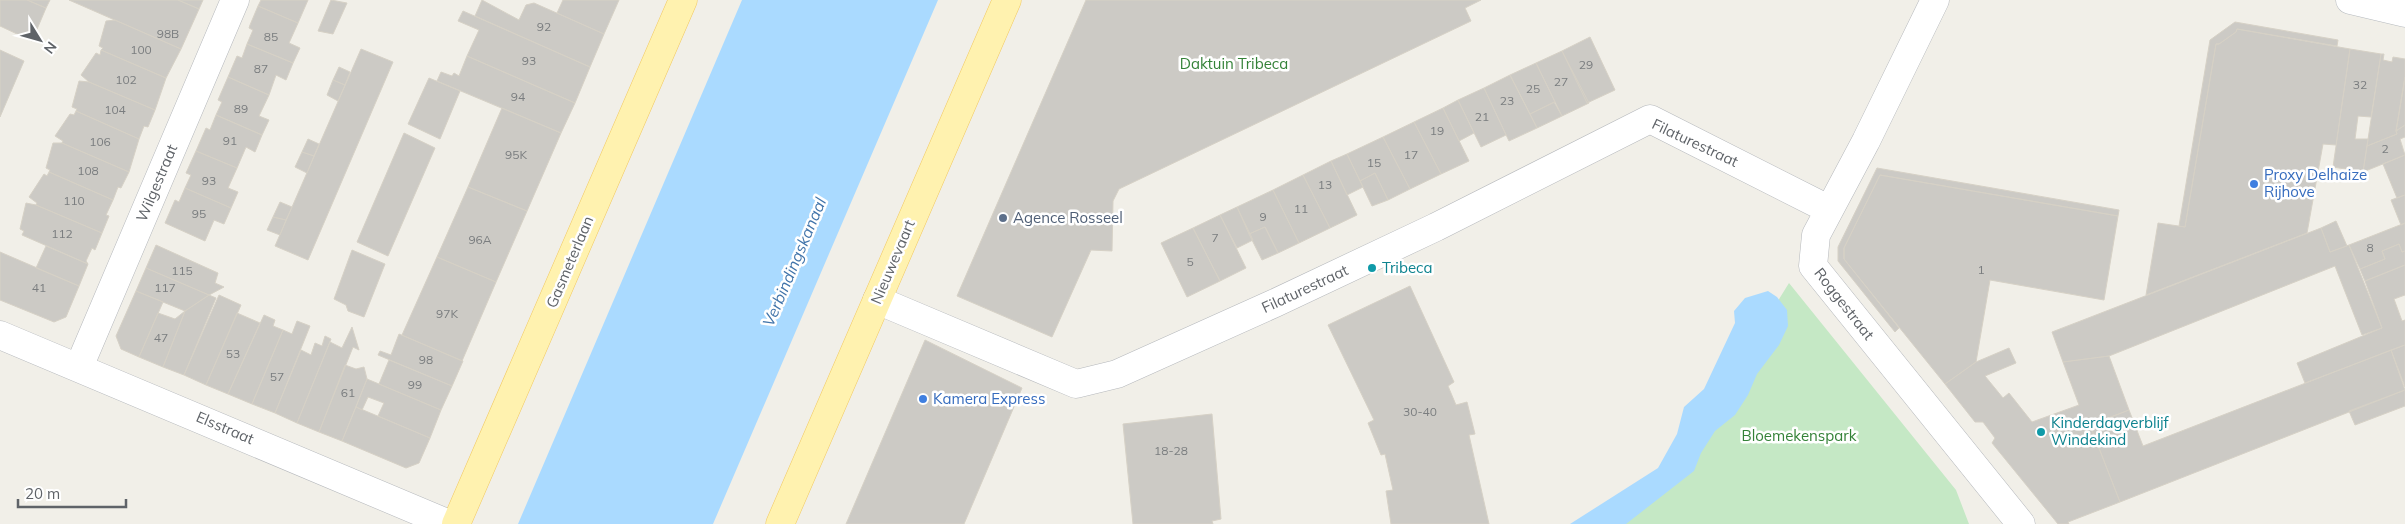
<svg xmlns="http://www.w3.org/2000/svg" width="2405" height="524" font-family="Mulish,sans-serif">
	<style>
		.green { fill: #c5e8c5 }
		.water { fill: #aadaff }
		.building { fill: #cccac5; stroke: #d6d1c6 }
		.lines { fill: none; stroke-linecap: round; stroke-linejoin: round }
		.street-casing { stroke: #b5b8bc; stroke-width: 29 }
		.secondary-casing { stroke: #b6babf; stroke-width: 29 }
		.primary-casing { stroke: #f2c960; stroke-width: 29 }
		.street { stroke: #fff; stroke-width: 28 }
		.secondary { stroke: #fff; stroke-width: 28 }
		.primary { stroke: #fff2af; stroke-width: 28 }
		.shop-dot { fill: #3f7fe0; stroke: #fff; stroke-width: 2 }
		.service-dot { fill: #5c6f8a; stroke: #fff; stroke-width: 2 }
		.culture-dot { fill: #0f9aa8; stroke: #fff; stroke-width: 2 }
		.labels { text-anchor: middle; stroke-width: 5; stroke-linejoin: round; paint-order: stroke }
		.number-label { font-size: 12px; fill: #7a7d7f }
		.park-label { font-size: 15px; fill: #348238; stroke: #fff }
		.street-label { font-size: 15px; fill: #5f6368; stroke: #fff }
		.shop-label { font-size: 15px; fill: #366cbe; stroke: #fff; text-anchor: start }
		.service-label { font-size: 15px; fill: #4e5e75; stroke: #fff; text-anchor: start }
		.culture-label { font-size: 15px; fill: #0d838f; stroke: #fff; text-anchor: start }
		.water-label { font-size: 16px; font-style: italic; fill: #4174aa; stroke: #fff }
	</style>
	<rect width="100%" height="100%" fill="#f1efe8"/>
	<path class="green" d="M1789 283 1956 490 1969 524H1601L1655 499Z"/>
	<path class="water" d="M742 0H938L713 524H518Z
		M1768 291 1777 297 1787 310 1788 326 1779 345 1757 374 1748 395 1735 415 1715 431 1701 453 1694 471 1626 524H1570L1658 468 1677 434 1684 407 1704 389 1735 323 1734 311 1745 298Z"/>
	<path class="building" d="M0 0H27L46 8 32 41 0 26Z
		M27 0H50L46 8Z
		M69 0H178L199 9 181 49Z
		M178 0H203L199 9Z
		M261 0H308L298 23 258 6Z
		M331 0 347 3 333 34 318 31Z
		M482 0 519 20 526 5 534 3 604 34 590 67 475 16Z
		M563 0H619L604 34 557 13Z
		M1086 0H1481L1465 8 1471 21 1119 189 1113 201 1112 251 1091 250 1052 337 957 296Z
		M258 6 298 23 289 43 300 48 293 63 247 44 253 30 249 28 250 25Z
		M463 11 590 67 575 103 467 56 479 30 458 21Z
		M115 20 181 49 166 78 101 50 103 48 99 46 106 21Z
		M2235 22 2338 40 2337 46 2237 29 2236 32 2219 44H2216L2185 227 2179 226 2210 40Z
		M2237 29 2350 49 2336 145 2323 144 2307 233 2146 295 2158 223 2185 227 2216 44H2219L2236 32Z
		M1590 37 1615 90 1587 103 1562 51Z
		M247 44 293 63 286 80 276 75 269 95 228 77 237 56 242 58Z
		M361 49 393 62 308 260 275 246Z
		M2350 49 2381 54 2371 117 2358 116 2355 139H2368L2363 172 2333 167Z
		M0 50 24 61 0 117Z
		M101 50 166 78 155 110 89 82 81 75 96 53 100 55Z
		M1562 51 1589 103 1562 116 1536 63Z
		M2381 54H2384L2383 60 2392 62 2393 57 2405 59V77L2396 131 2397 134 2367 146Z
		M467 56 575 103 561 133 437 81 441 72 452 76 454 73 459 76Z
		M1536 63 1555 102 1530 114 1510 75Z
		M339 67 350 72 345 85 333 80Z
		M1510 75 1537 128 1509 141 1484 88Z
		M228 77 269 95 259 116 269 120 262 135 216 115 222 102 218 100Z
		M2405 77V125L2396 131Z
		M429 78 460 91 440 139 408 124Z
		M333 80 345 85 338 101 327 95Z
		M79 81 89 82 155 110 148 127 144 126 139 139 76 111 77 109 72 107Z
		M1484 88 1506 135 1481 147 1458 100Z
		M1458 100 1474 133 1459 141 1443 108Z
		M1554 102 1562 116 1537 128 1530 114Z
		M502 108 561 133 527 211 468 187Z
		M1443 108 1469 161 1441 174 1414 122Z
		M76 111 139 139 129 172 62 143 63 141 55 136 70 114 74 115Z
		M216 115 262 135 255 152 246 147 237 168 196 151 206 128 210 130Z
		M1414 122 1441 174 1410 189 1383 137Z
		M2405 125V137L2400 139 2405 155 2363 172 2367 146 2397 134 2396 131Z
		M404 133 435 148 388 256 357 242Z
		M1383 137 1410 189 1388 200 1375 173 1360 181 1347 154Z
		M308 139 319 144 314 156 302 152Z
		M53 143H62L129 172 121 188 118 187 113 200 49 172 50 170 46 168Z
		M196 151 237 168 228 188 238 192 231 208 185 188 191 175 186 173Z
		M302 152 314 156 307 173 295 167Z
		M1347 154 1363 187 1347 195 1331 161Z
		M2405 155V195L2397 198 2383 164Z
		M1331 161 1357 215 1330 228 1303 175Z
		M1877 168 2119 210 2118 216 1880 175 1844 248V259L1899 328 1895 332 1838 261V247Z
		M49 172 113 200 106 215 109 216 102 233 36 205 37 203 29 197 44 174 47 176Z
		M1375 173 1388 200 1372 206 1360 181Z
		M1303 175 1330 228 1299 243 1273 190Z
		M1880 175 2118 216 2104 300 1990 280 1976 362 1945 384 1844 259V248Z
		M468 187 527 211 496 282 437 257Z
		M185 188 231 208 224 224 214 220 205 241 165 223 175 200 179 202Z
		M1273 190 1299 243 1278 253 1265 227 1249 234 1237 207Z
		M2405 195V223L2401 225 2391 200Z
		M280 202 292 207 286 220 273 217Z
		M26 203 36 205 102 233 95 250 92 248 86 261 88 264 22 235 24 231 20 229Z
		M1237 207 1253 240 1237 248 1220 215Z
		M1220 215 1246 268 1220 281 1193 228Z
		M273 217 286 220 280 235 267 230Z
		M2336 221 2347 246 2330 252 2321 228Z
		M2405 223V251L2402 252 2399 244 2382 251 2385 259 2360 269 2349 245Z
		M1265 227 1278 253 1262 260 1249 234Z
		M1193 228 1220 281 1187 297 1161 243Z
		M2321 228 2330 252 2349 245 2382 328 2362 335 2335 266 2109 356 2063 362 2052 332Z
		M2399 244 2402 252 2405 251V265L2365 281 2360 269 2385 259 2382 251Z
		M156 245 218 273 215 283 224 287 209 295 146 268Z
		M46 246 88 264 79 286 36 268Z
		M352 250 385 264 364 317 348 311 346 305 334 299Z
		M0 252 79 286 66 317 54 322 0 300Z
		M437 257 496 282 462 361 402 335Z
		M2405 265V295L2394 299 2402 321 2405 320V345L2305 383 2297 363 2382 328 2365 281Z
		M146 268 209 295 185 311 136 291Z
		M1410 286 1454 382 1448 386 1456 405 1467 402 1475 434 1469 435 1489 524H1391L1386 491 1393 490 1385 454 1381 455 1368 423 1374 420 1328 325Z
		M136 291 163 302 139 357 121 349 116 336Z
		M209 295 216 298 184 375 163 367 185 311Z
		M219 295 241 305 206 385 184 375Z
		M185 311 163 367 139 357 158 313 175 319Z
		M237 313 260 323 228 394 206 385Z
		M264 315 275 320 273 326 283 330 252 404 228 394Z
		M297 321 310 326 275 413 252 404 283 330 292 334Z
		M352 327 359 350 353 347 319 432 297 423 330 342 342 348Z
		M399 334 463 361 452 386 378 355 380 351 391 355Z
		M325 336 331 339 297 423 275 413 301 350 311 355 315 343 322 346Z
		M925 340 1022 388 964 524H846Z
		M2405 345V387L2391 350Z
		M2009 348 2016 363 1985 376 2003 398 2009 393 2032 422 2079 405 2063 362 2109 356 2129 410 2090 425 2120 502 2068 522 2069 524H2058L1992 443 1995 438 1983 422H1975L1945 384 1976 362Z
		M2391 350 2405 390 2120 502 2090 425 2129 410 2143 446Z
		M389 360 452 386 441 410 379 384Z
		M345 365 356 369 364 367 367 379 342 441 319 432Z
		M367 379 441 410 430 438 378 416 384 403 368 397 362 410 356 407Z
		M2405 390V406L2355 425 2349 411Z
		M356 407 430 438 419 463 406 468 342 441Z
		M1212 414 1221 519 1212 521 1213 524H1133L1123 424Z"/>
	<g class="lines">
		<g class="street-casing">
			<path id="street" d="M1935 0 1866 141 1816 235 1813 266 2021 524
				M877 300 1076 384 1117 374 1275 303 1436 227 1650 119 1828 209
				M0 335 449 524
				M79 367 235 0"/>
		</g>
		<g class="secondary-casing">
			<path id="secondary" d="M2350 0 2405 13"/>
		</g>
		<g class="primary-casing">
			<path id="primary" d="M456 524 683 0
				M780 524 1007 0"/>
		</g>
		<use href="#street" class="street"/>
		<use href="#secondary" class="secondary"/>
		<use href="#primary" class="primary"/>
	</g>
	<g class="shop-dot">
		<circle cx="2254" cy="184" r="5"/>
		<circle cx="923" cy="399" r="5"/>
	</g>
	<circle class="service-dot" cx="1003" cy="218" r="5"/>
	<g class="culture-dot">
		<circle cx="1372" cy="268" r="5"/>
		<circle cx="2041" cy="432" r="5"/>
	</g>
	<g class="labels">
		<g class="number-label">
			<text x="544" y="31">92</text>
			<text x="168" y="38">98B</text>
			<text x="271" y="41">85</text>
			<text x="141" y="54">100</text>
			<text x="529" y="65">93</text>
			<text x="1586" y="69">29</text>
			<text x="261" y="73">87</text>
			<text x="126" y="84">102</text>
			<text x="1561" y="86">27</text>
			<text x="2360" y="89">32</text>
			<text x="1533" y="93">25</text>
			<text x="518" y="101">94</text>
			<text x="1507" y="105">23</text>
			<text x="241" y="113">89</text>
			<text x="115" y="114">104</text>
			<text x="1482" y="121">21</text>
			<text x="1437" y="135">19</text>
			<text x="230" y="145">91</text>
			<text x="100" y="146">106</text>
			<text x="2385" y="153">2</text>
			<text x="516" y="159">95K</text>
			<text x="1411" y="159">17</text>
			<text x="1374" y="167">15</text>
			<text x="88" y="175">108</text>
			<text x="209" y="185">93</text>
			<text x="1325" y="189">13</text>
			<text x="74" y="205">110</text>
			<text x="1301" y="213">11</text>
			<text x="199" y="218">95</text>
			<text x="1263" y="221">9</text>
			<text x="62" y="238">112</text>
			<text x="1215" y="242">7</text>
			<text x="480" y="244">96A</text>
			<text x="2370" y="252">8</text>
			<text x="1190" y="266">5</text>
			<text x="1981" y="274">1</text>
			<text x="182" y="275">115</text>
			<text x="39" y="292">41</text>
			<text x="165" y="292">117</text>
			<text x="447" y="318">97K</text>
			<text x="161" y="342">47</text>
			<text x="233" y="358">53</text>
			<text x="426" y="364">98</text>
			<text x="277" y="381">57</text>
			<text x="415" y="389">99</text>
			<text x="348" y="397">61</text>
			<text x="1420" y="416">30-40</text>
			<text x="1171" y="455">18-28</text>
		</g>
		<g class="park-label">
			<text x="1234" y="69">Daktuin Tribeca</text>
			<text x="1799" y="441">Bloemekenspark</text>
		</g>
		<g class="street-label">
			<text transform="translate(1695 143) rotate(25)" y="5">Filaturestraat</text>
			<text transform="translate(157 183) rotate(-67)" y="5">Wilgestraat</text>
			<text transform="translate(570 262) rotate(-67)" y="5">Gasmeterlaan</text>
			<text transform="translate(893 262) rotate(-67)" y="5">Nieuwevaart</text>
			<text transform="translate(1305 289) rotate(-25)" y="5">Filaturestraat</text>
			<text transform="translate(1844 304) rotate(52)" y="5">Roggestraat</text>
			<text transform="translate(225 428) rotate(23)" y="5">Elsstraat</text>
		</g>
		<g class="shop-label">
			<text x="2264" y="180">Proxy Delhaize<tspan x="2264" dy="17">Rijhove</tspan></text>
			<text x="933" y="404">Kamera Express</text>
		</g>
		<g class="service-label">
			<text x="1013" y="223">Agence Rosseel</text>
		</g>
		<g class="culture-label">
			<text x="1382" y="273">Tribeca</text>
			<text x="2051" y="428">Kinderdagverblijf<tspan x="2051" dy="17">Windekind</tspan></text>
		</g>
		<g class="water-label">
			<text transform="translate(794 262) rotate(-67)" y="6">Verbindingskanaal</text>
		</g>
	</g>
	<g transform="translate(40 40) rotate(127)" stroke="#ffffff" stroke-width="4" paint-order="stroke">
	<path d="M0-4L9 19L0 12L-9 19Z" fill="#5f6368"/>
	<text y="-8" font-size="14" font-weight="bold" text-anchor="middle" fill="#5f6368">N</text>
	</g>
	<path d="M18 499v8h108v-8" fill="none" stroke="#5f6368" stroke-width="2.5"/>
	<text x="25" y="499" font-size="15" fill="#5f6368" stroke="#ffffff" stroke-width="4" paint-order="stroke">20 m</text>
</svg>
